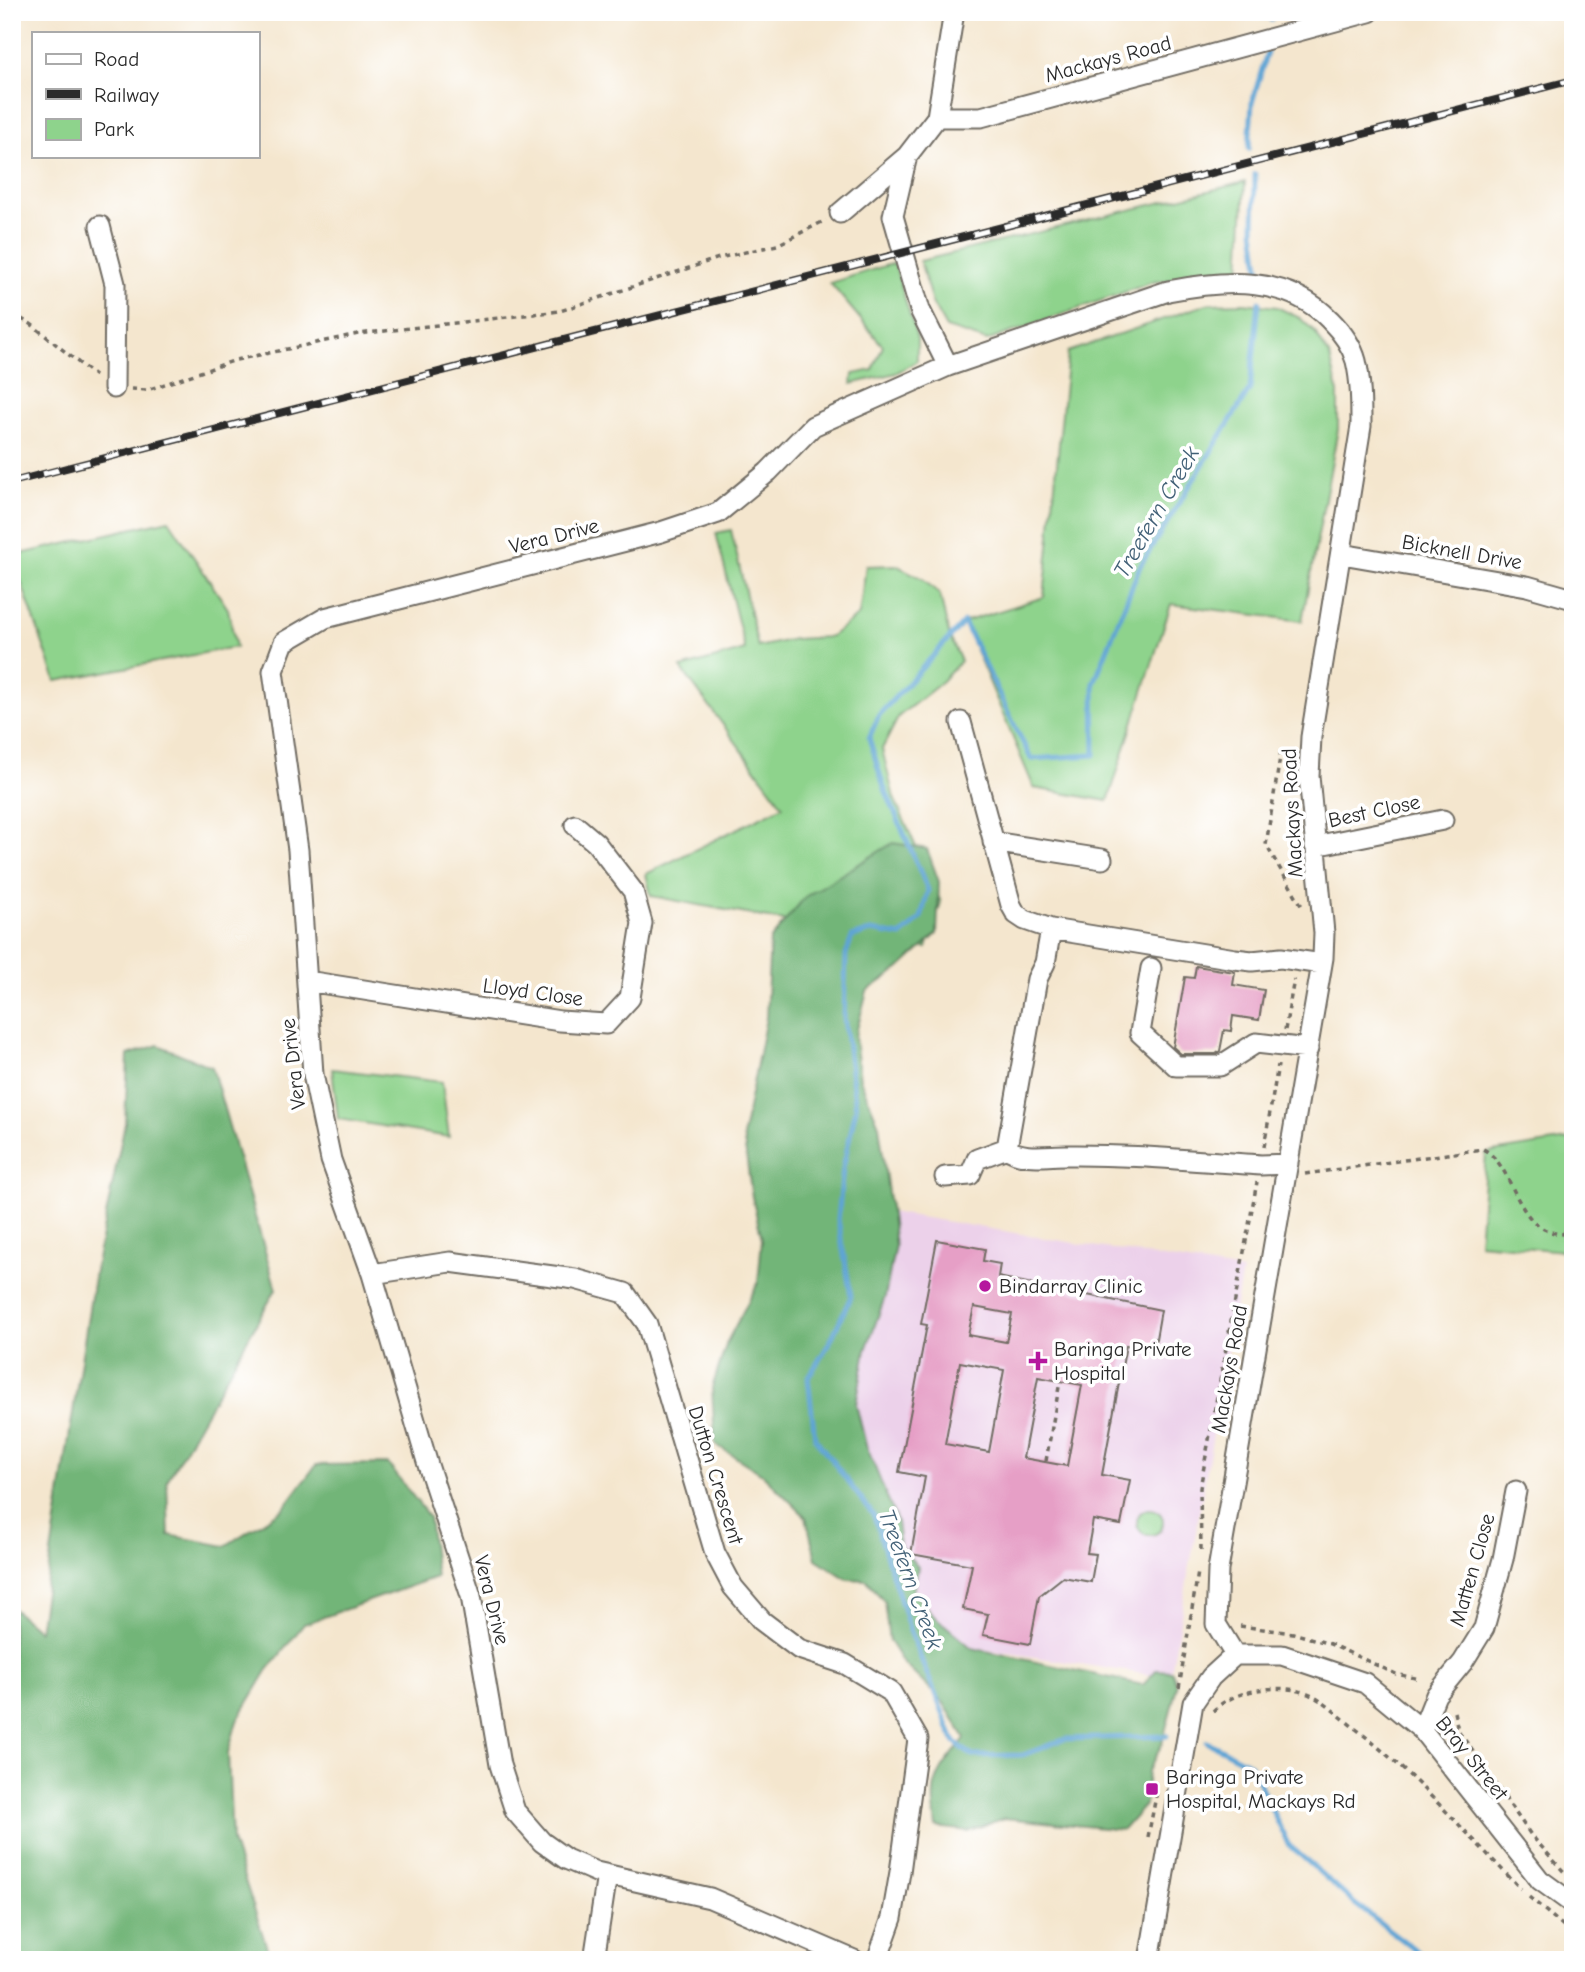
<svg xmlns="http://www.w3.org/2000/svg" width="1585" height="1972" font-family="'Comic Neue',sans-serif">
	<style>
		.built { fill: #ecd1ea }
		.green { fill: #8ed38c; stroke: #5c7f5c; stroke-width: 2 }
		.forest { fill: #72b578; stroke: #4e7052; stroke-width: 2 }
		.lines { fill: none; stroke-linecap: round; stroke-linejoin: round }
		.stream { stroke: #5ea4d4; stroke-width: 5 }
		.building { fill: #e69fc6; fill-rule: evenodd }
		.minor-casing { stroke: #716c64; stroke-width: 23 }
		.path { stroke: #716c64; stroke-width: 3.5; stroke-dasharray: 5 5; stroke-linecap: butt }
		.minor { stroke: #fff; stroke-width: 19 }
		.rail-casing { stroke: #2b2b2b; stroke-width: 8 }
		.rail { stroke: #fff; stroke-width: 5; stroke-dasharray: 16; stroke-linecap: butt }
		.poi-dot { fill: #b5179e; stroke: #fff; stroke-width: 2.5 }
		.labels { text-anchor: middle; stroke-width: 7; stroke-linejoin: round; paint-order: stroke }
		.street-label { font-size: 21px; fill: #2b2b2b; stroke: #fff }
		.poi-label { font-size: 21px; fill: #2b2b2b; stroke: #fff; text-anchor: start }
		.water-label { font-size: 23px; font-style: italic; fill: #426177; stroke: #fff }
	</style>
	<rect width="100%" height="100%" fill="#fff"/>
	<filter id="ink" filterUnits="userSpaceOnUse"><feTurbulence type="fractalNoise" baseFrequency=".0143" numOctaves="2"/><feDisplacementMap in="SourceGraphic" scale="14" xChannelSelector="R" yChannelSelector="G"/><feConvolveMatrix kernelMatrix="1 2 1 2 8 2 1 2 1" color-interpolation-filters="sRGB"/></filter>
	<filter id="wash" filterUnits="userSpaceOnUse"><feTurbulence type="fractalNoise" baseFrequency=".00686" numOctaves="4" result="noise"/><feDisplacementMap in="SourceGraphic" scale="28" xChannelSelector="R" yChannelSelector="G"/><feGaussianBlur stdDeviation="1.57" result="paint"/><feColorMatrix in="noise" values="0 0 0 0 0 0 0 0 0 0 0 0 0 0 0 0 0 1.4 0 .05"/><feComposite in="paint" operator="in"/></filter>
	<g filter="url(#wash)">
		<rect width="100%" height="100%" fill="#f4e6ce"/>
		<path class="built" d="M878 1210 1242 1271 1170 1678 911 1638 834 1451Z"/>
		<path class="green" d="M1245 182 1240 271 1153 282 987 341 946 328 932 303 920 261Z
			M894 263 917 338V361L896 373 852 384 853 374 873 370 883 346 830 283Z
			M1244 303 1277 307 1300 318 1315 332 1330 357 1338 390V429L1302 621 1171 604 1108 801 1034 788 964 622 1044 597 1068 352 1207 304Z
			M169 520 228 609 236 647 56 681 12 556Z
			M731 530 758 647 794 639 830 637 859 615 866 566 896 565 923 579 940 595 949 635 961 661 937 686 899 716 882 749 894 798 941 902 927 948 651 896 646 874 783 806 681 668 745 650 716 533Z
			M332 1069 442 1082 449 1137 338 1119Z
			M1573 1139V1252L1479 1243 1486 1153Z
			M1137 1522a13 13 0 1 1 26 0a13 13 0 1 1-26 0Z"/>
		<path class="forest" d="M893 843 927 849 939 882 937 934 899 969 867 991 855 1037 860 1079 879 1125 895 1245 885 1297 866 1350 856 1404 866 1445 897 1522 900 1546 918 1567 913 1592 932 1614 972 1648 1143 1685 1156 1670 1172 1671 1177 1686 1162 1744 1148 1771 1145 1805 1123 1830 1004 1818 968 1831 936 1827C929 1777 936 1777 965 1738L943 1702 903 1663 889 1641 884 1601 867 1580 847 1579 816 1559 806 1517 762 1474 715 1444 712 1388 727 1342 758 1283 762 1239 752 1197 743 1134 766 1018 770 940 805 897Z
			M158 1045 212 1067 276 1289 167 1481 169 1535 225 1546 283 1509 316 1465 388 1464 429 1517 436 1577 304 1624 267 1671 237 1721 228 1753 232 1841 271 1960H12V1608L39 1631 96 1264 125 1123 128 1055Z"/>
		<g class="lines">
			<path class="stream" d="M1266 12 1271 20
				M1249 149 1252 103 1267 52
				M1255 174 1254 230 1260 274
				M1167 1736 1065 1739 1023 1755 972 1756 954 1741 910 1631 874 1516 815 1438 808 1378 830 1342 851 1296 838 1220 843 1168 856 1108 844 1018 846 954 852 937 871 931 901 936 921 918 928 890 884 787 869 738 879 715 964 622 1031 759 1095 755 1094 683 1140 566 1250 389 1259 302
				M1207 1742 1250 1764 1288 1844 1355 1904 1429 1960"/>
		</g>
		<g id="blocks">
			<path class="building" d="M1196 966 1235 972 1233 985 1264 990 1259 1020 1233 1016 1231 1031 1224 1030 1220 1051 1216 1054H1181L1173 1047 1185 977 1194 978Z
				M937 1240 985 1249 983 1261 1000 1264 998 1277 1161 1310 1154 1350 1126 1345 1102 1475 1130 1480 1121 1525 1093 1520 1087 1553 1096 1554 1091 1582 1063 1577 1039 1596 1030 1644 983 1635 988 1614 963 1609 972 1565 911 1554 925 1477 899 1472 927 1325 921 1324ZM974 1307 1012 1314 1006 1342 968 1335ZM960 1362 1004 1370 989 1452 945 1444ZM1038 1377 1082 1385 1067 1466 1023 1458Z"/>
		</g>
	</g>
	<g filter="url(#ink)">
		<use href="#blocks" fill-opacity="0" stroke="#716c64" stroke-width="2"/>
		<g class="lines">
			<g class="minor-casing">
				<path id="minor" d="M937 117H981L1369 12
					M840 213 907 156
					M100 226 115 284 114 388
					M948 366 920 310 893 216 907 156 937 117 954 12
					M1342 554 1527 586 1573 599
					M961 722 1011 905 1016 914 1025 920 1051 929 1235 959 1252 961 1281 958 1322 964
					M993 842 1102 859
					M1315 846 1443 820
					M1051 929 1045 963 1037 979 1007 1148C1021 1160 1047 1155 1065 1155 1130 1154 1196 1161 1261 1165L1288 1164
					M1151 968 1140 1033 1176 1066H1220L1256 1043 1308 1049
					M307 981 560 1021 606 1024 630 998 642 923 633 891 596 843 575 825
					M945 1177 970 1175 977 1159 1007 1148
					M372 1274 450 1262 575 1279 625 1293 647 1324 715 1553 733 1587 762 1621 799 1649 845 1664 891 1692 918 1739 900 1872 892 1918 877 1960
					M1235 1655H1282L1365 1683 1422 1730 1540 1880 1573 1904
					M1422 1730 1436 1695 1463 1662 1484 1628 1503 1559 1516 1491
					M594 1960 607 1875
					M854 1960 710 1898 596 1872 566 1859 542 1842 515 1811 500 1765 471 1596 428 1465 372 1274 331 1160 313 1074 298 850 273 671 284 642 325 618 661 532 718 513 768 472 813 426 948 366 1168 291C1224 280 1287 275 1330 320 1341 331 1352 346 1356 361 1361 382 1361 404 1361 426L1311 737 1309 776 1324 933 1323 958 1218 1570 1216 1624 1235 1655
					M1149 1960 1193 1703 1211 1677 1235 1655"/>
			</g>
			<path class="path" d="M12 314 31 324 95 376
				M131 389 147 390 236 360 358 334 560 311 719 258 777 245 826 220
				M1281 751 1266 845 1302 906
				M1285 1030 1294 979
				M1264 1147 1278 1065
				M1305 1174 1483 1149C1517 1167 1513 1231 1563 1234L1573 1222
				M1046 1461 1059 1387
				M1201 1550 1200 1488 1257 1182
				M1240 1626 1293 1633 1330 1644 1396 1674 1420 1679
				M1179 1688 1198 1572
				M1213 1711C1233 1690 1281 1682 1308 1694 1325 1701 1341 1718 1356 1729 1417 1777 1467 1834 1521 1889
				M1454 1712 1458 1730 1531 1835 1565 1873
				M1148 1837 1157 1791
				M1529 1897 1573 1934"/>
			<use href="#minor" class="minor"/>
			<g class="rail-casing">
				<path id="rail" d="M12 482 1573 80"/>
			</g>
			<use href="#rail" class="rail"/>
		</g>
	</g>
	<g class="poi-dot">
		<circle cx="985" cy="1286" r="7"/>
		<path d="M1034.5 1350.5h7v7h7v7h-7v7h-7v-7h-7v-7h7z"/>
		<rect x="1145" y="1782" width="14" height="14" rx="3.5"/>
	</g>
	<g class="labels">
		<g class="street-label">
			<text transform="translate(1108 59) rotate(-15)" y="7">Mackays Road</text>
			<text transform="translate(554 536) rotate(-14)" y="7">Vera Drive</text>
			<text transform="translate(1462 552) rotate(10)" y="7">Bicknell Drive</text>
			<text transform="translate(1374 811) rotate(-12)" y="7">Best Close</text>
			<text transform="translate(1292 813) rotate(-93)" y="7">Mackays Road</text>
			<text transform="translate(533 992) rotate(8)" y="7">Lloyd Close</text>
			<text transform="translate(293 1064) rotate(-97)" y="7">Vera Drive</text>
			<text transform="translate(1229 1369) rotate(-80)" y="7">Mackays Road</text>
			<text transform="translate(716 1475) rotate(73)" y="7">Dutton Crescent</text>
			<text transform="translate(1472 1570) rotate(-74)" y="7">Matten Close</text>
			<text transform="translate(492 1600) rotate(76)" y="7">Vera Drive</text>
			<text transform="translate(1472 1758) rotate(51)" y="7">Bray Street</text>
		</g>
		<g class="poi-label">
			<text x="999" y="1293">Bindarray Clinic</text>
			<text x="1054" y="1356">Baringa Private<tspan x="1054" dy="24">Hospital</tspan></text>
			<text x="1166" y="1784">Baringa Private<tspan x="1166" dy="24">Hospital, Mackays Rd</tspan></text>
		</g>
		<g class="water-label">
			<text transform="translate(1156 512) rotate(-60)" y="8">Treefern Creek</text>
			<text transform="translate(911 1579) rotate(70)" y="8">Treefern Creek</text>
		</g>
	</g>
	<rect width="1585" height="1972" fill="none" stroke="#fff" stroke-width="42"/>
	<rect x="32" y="32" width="228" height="126" fill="#ffffff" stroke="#aaaaaa" stroke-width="2"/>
	<rect x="46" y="54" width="35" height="10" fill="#ffffff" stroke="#aaaaaa" stroke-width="2"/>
	<text x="94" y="66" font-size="21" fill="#2b2b2b">Road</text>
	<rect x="46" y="89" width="35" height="10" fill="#2b2b2b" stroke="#aaaaaa" stroke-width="2"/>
	<text x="94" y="102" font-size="21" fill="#2b2b2b">Railway</text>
	<rect x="46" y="119" width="35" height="21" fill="#8ed38c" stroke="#aaaaaa" stroke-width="2"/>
	<text x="94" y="136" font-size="21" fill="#2b2b2b">Park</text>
</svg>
